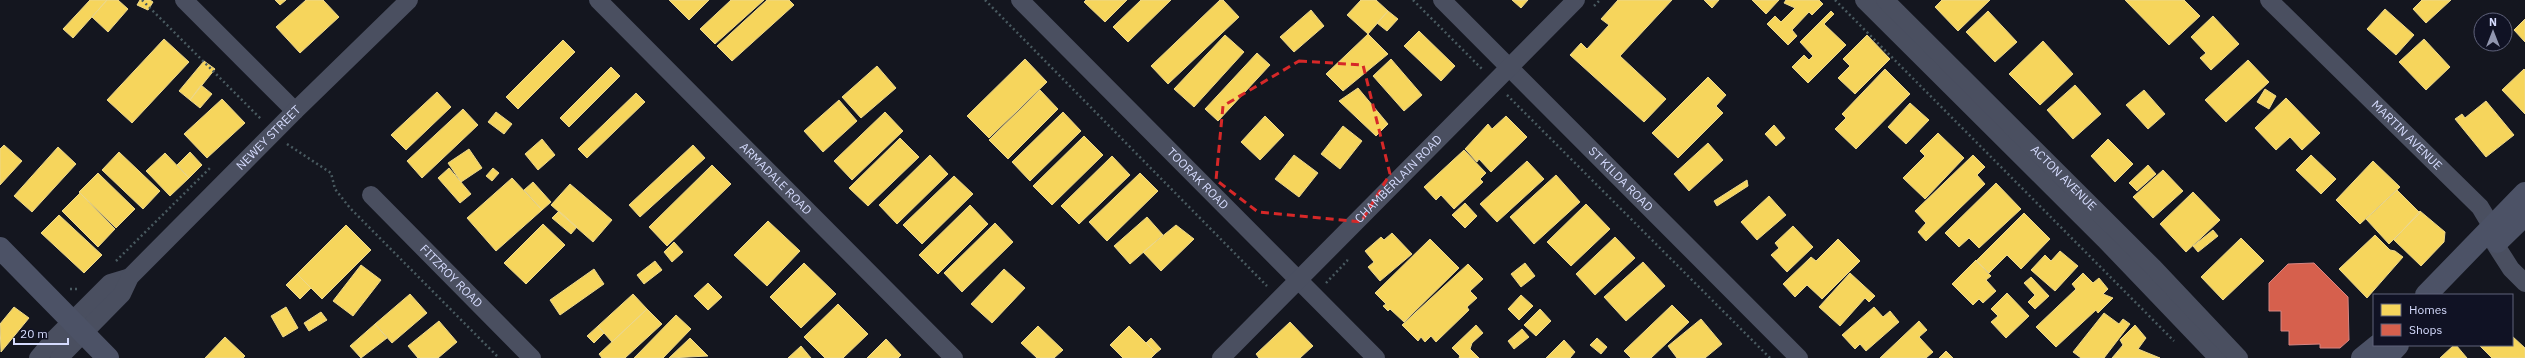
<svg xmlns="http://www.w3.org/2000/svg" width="2525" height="358" font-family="'IBM Plex Sans',sans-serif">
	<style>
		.homes { fill: #f6d55c; stroke: #ecd78c }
		.shops { fill: #d6604d; stroke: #d68582 }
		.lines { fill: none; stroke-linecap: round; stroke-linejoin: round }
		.path { stroke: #495a60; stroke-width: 2.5; stroke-dasharray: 2 3; stroke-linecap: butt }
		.street { stroke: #4a4f60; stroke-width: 18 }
		.secondary { stroke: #4c5266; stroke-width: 22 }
		.marked { fill: none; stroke: #d62828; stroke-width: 3; stroke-dasharray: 8 5; stroke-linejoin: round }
		.labels { text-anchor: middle; stroke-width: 4; stroke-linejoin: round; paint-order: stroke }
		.street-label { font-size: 12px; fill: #d5dbfd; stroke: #101224 }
	</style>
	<rect width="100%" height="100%" fill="#14161f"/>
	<path class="homes" d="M90 0H107L73 38 63 29Z
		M107 0H118L128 9 108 32 92 17Z
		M140 0H150L153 2 148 10 137 5Z
		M275 0H286L280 5Z
		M306 0H323L339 17 300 53 276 27Z
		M669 0H709L689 20Z
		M731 0H764L715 44 700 29Z
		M767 0H789L794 5 732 61 717 46Z
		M1086 0H1127L1105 22 1084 2Z
		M1141 0H1171L1128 42 1113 27Z
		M1220 0H1223L1239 17 1168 84 1151 66Z
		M1361 0H1376L1388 11 1368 34 1347 15Z
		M1512 0H1528L1521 8Z
		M1618 0H1672L1620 56 1666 99 1644 122 1570 55 1581 43 1587 49 1609 25 1601 19Z
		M1704 0H1719L1712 8Z
		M1752 0H1779L1766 14Z
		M1786 0H1819L1823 4 1812 15 1809 12 1792 30 1797 36 1788 45 1767 24 1775 16 1781 22 1795 8 1784 3Z
		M1942 0H1990L1958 31 1935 7Z
		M2125 0H2184L2200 16 2169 45Z
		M2422 0H2451L2426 23 2413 9Z
		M2385 9 2414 35 2396 55 2367 29Z
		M1311 10 1324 26 1294 52 1280 37Z
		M1388 11 1398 19 1387 31 1377 23Z
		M1831 11 1834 14 1824 24 1846 45 1808 83 1792 67 1804 55 1809 60 1813 56 1800 42Z
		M1988 11 2017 42 1995 62 1966 32Z
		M2213 16 2239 44 2211 70 2200 58 2206 53 2191 37Z
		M2525 19V42L2514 30Z
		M1419 31 1455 66 1441 81 1404 46Z
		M1368 34 1388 54 1343 91 1326 74Z
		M1225 35 1244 52 1194 107 1174 89Z
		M1867 35 1890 59 1855 94 1838 78 1850 66 1843 59Z
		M164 39 189 62 132 123 107 100Z
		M2424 39 2450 67 2426 90 2399 62Z
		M563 40 575 52 518 109 506 97Z
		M2043 41 2073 74 2040 105 2009 74Z
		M1257 53 1270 65 1218 121 1205 109Z
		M1025 59 1047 82 989 138 967 116Z
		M1391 59 1422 95 1404 111 1373 76Z
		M2248 60 2269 82 2226 122 2205 100Z
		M204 61 215 69 190 100 179 91Z
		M877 66 896 88 861 118 842 97Z
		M611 67 620 76 569 127 560 118Z
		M1885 69 1910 94 1856 149 1835 129 1846 118 1842 114Z
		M2524 69 2525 70V114L2502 90Z
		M1708 77 1726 95 1716 106 1723 113 1678 158 1652 133Z
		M201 85 212 94 200 108 190 100Z
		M2075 85 2101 114 2073 139 2047 110Z
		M1358 88 1388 124 1376 136 1339 101Z
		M2265 89 2276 96 2269 109 2257 102Z
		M1040 90 1058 109 1008 159 989 140Z
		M2144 90 2165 114 2148 129 2126 105Z
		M437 92 451 107 406 150 391 135Z
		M636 93 645 102 587 158 578 149Z
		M2286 98 2320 133 2302 150 2290 137 2276 150 2255 128Z
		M222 99 245 123 207 158 184 134Z
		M839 100 857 121 823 152 804 131Z
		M2486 101 2514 135 2486 157 2455 119 2462 114 2465 118Z
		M1910 103 1929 120 1906 144 1888 127Z
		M463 109 478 125 422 178 407 161Z
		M496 112 512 124 504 134 488 122Z
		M885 112 903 131 852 180 834 161Z
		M1063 112 1081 131 1030 181 1012 162Z
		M1265 116 1284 135 1260 160 1241 142Z
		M1506 116 1527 137 1491 172 1479 159 1477 162 1465 149 1488 124 1492 129Z
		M1774 125 1785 138 1776 146 1765 134Z
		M1343 126 1362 141 1340 169 1321 154Z
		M1938 133 1964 158 1925 199 1903 178 1925 156 1920 151Z
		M1084 136 1103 155 1052 205 1033 186Z
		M900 138 919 157 868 206 849 188Z
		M542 139 555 155 538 170 525 154Z
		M2108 139 2133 164 2115 182 2091 156Z
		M1708 143 1723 160 1689 191 1674 174Z
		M4 145 22 161 0 185V149Z
		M693 145 705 158 640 217 629 205Z
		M58 147 76 164 32 212 14 196Z
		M469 149 482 168 461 182 448 163Z
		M1464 150 1486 173 1480 179 1483 182 1454 209 1441 195 1436 200 1424 187Z
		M119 152 160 191 143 209 102 170Z
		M190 152 202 165 189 178 177 165Z
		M165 153 189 178 170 196 146 171Z
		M930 155 948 174 897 224 879 205Z
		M1294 155 1318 173 1299 197 1275 179Z
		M1973 155 1985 167 1977 175 1985 184 1926 241 1918 232 1926 223 1915 211Z
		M2311 155 2336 179 2321 194 2296 170Z
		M1112 156 1130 175 1079 224 1061 206Z
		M1527 161 1544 179 1497 222 1480 204Z
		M2373 161 2400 187 2360 224 2336 200Z
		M712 165 731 184 667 246 649 227Z
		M2148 165 2156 174 2137 191 2129 183Z
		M449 168 471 194 460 203 438 178Z
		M493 168 499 173 492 181 486 176Z
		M2163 170 2183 191 2153 218 2133 197Z
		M98 173 135 209 116 228 79 192Z
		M1140 173 1158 191 1107 241 1089 222Z
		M1556 175 1580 202 1534 244 1510 217Z
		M954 176 973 194 922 244 903 225Z
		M512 178 542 210 496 251 467 218Z
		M1747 180 1748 186 1717 206 1714 201Z
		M533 182 551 202 542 210 524 190Z
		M1996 183 2021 209 1979 248 1969 238 1959 247 1945 233Z
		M570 184 612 220 593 242 551 205Z
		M2397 190 2420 213 2389 244 2366 219Z
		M2193 192 2220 220 2186 252 2160 224Z
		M80 193 115 229 98 247 62 211Z
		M1769 196 1786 215 1757 240 1741 222Z
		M1465 203 1477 216 1465 228 1452 215Z
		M1586 204 1610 229 1571 266 1547 242Z
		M970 205 988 224 938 274 919 255Z
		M559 211 577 227 571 234 552 218Z
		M2420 211 2445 232 2444 242 2421 266 2394 240Z
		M2024 213 2050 239 2021 269 2007 255 1989 273 1976 261Z
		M59 215 102 255 84 273 41 233Z
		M1147 217 1163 235 1130 264 1114 246Z
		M768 221 800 251 767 286 734 255Z
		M995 223 1013 242 962 292 944 273Z
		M543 224 565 245 526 284 504 263Z
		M346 225 371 250 322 299 297 274Z
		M1176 225 1194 239 1161 271 1143 252Z
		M1793 226 1813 247 1787 272 1771 255 1779 248 1775 243Z
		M2213 230 2218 236 2198 252 2193 246Z
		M1392 233 1412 254 1380 281 1368 267 1374 262 1365 251 1381 237 1384 240Z
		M2375 235 2390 250 2395 251 2403 257 2367 298 2339 269Z
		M1615 237 1635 258 1595 295 1576 274Z
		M2241 238 2264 261 2223 300 2201 277Z
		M1430 239 1459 268 1404 322 1390 309 1388 311 1383 306 1386 304 1375 293Z
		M1838 239 1860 261 1822 299 1807 285 1795 297 1783 284 1811 257 1816 261Z
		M674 242 683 252 672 262 664 252Z
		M2060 251 2078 266 2055 291 2031 270 2045 255 2051 261Z
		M1976 260 1991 276 1986 280 1996 291 1983 303 1979 299 1973 305 1952 284Z
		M655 261 662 270 644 284 637 275Z
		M1643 262 1665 286 1626 321 1604 297Z
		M804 263 836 294 801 328 770 297Z
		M1525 263 1535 276 1521 287 1511 274Z
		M1468 264 1483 279 1470 291 1477 298 1467 307 1469 310 1436 342 1431 336 1425 342 1421 337 1418 341 1402 325Z
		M361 265 381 280 353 316 333 301Z
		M594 269 604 284 560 315 550 300Z
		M1004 269 1025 288 992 323 971 304Z
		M1850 273 1875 296 1869 302 1865 298 1840 326 1819 307Z
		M2083 273 2093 283 2099 278 2108 289 2103 294 2113 298 2098 313 2096 310 2056 347 2036 327 2076 289 2072 284Z
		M297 274 311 288 300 299 286 285Z
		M2031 277 2049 296 2035 309 2028 302 2035 295 2024 283Z
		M708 283 722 297 708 310 694 296Z
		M2007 293 2029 316 2006 338 1991 322 1998 316 1991 309Z
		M410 294 427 313 392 343 375 324Z
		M633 294 647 309 612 342 598 326Z
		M1521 295 1533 306 1519 320 1508 309Z
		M838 304 868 334 843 358H825L804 337Z
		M1672 305 1689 322 1651 358H1631L1624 351Z
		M14 307 29 318 1 352 0 324Z
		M286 307 298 328 283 337 271 316Z
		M1874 307 1883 317 1890 311 1899 322 1866 351 1860 344 1855 349 1842 335Z
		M647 309 662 324 625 358H602L599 354Z
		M1540 309 1551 321 1536 336 1524 325Z
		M321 312 327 320 309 331 304 323Z
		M2104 313 2119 324 2123 319 2130 324 2104 358H2081L2073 352Z
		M676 315 691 329 663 358H634Z
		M1701 319 1722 344 1705 358H1677L1668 346Z
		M439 321 457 342 438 358H418L408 346Z
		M1919 321 1927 330 1919 337 1933 352 1926 358H1880Z
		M1290 322 1313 346 1300 358H1259L1256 354Z
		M375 324 387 338 361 358 350 346Z
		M1476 325 1483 333 1472 343 1470 349 1479 358H1459L1460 356 1452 348Z
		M2135 325 2146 338 2138 349 2160 358H2112L2123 345 2120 340Z
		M598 326 604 333 594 343 587 336Z
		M1038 326 1063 350 1054 358H1037L1021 343Z
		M1129 326 1156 353 1151 358H1123L1110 345Z
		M1522 329 1529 337 1514 349 1508 341Z
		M2512 336 2525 348V358H2492L2479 345H2512Z
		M225 337 245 356 243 358H205Z
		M690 338 708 356 669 358Z
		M1151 338 1161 349 1156 353 1146 343Z
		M1597 338 1607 347 1601 354 1590 345Z
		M886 339 901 355 898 358H867Z
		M1564 340 1575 352 1570 358H1546Z
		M2456 345 2467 358H2440L2454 345Z
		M801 346 811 358H788Z
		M1946 351 1953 358H1939Z"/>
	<path class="shops" d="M2314 263 2348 297 2349 340 2340 348H2320V344L2289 345V331H2281V311H2269V283L2288 264Z"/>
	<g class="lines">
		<path class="path" d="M142 0 262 120
			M985 0 1267 286
			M1413 0 1483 70
			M1835 0 2174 341
			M1594 6 1600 0
			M1507 95 1770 358
			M287 144 331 173 335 189 350 208 499 358
			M116 261 210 168
			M1326 283 1347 261 1348 257
			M70 289H79"/>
		<g class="street">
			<path d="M184 0 295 111"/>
			<path id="s1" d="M598 0 954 358"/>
			<path id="s2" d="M1020 0 1376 358"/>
			<path id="s3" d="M1442 0 1799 358"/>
			<path d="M1864 0 2104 239 2218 358"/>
			<path id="s4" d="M1885 0 2154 268 2239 358"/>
			<path id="s5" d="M2269 0 2480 207 2492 227 2495 244 2511 269 2525 283"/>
			<path id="s6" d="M371 195 532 358"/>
			<path d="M38 358 53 340 110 283 130 277"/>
			<path id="s7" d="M59 358 122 294 130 277 295 111 409 0"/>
			<path id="s8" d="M1221 358 1576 0"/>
		</g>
		<path class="secondary" d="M2497 242 2525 215
			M0 248 108 358
			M2426 295 2525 193
			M2362 358 2378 345
			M2386 358 2398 345"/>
	</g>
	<path class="marked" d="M1299 61 1363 65 1390 174 1361 222 1258 212 1216 180 1223 106Z"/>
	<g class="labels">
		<g class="street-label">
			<text dy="4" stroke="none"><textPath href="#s5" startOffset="193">MARTIN AVENUE</textPath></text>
			<text dy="4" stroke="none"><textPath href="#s7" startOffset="305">NEWEY STREET</textPath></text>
			<text dy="4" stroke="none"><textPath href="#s4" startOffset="252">ACTON AVENUE</textPath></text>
			<text dy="4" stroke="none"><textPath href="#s1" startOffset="252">ARMADALE ROAD</textPath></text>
			<text dy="4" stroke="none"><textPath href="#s2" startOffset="252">TOORAK ROAD</textPath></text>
			<text dy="4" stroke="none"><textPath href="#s8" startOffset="252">CHAMBERLAIN ROAD</textPath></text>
			<text dy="4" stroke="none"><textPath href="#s3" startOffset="253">ST KILDA ROAD</textPath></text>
			<text dy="4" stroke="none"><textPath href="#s6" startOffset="114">FITZROY ROAD</textPath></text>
		</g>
	</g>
	<rect x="2373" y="294" width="140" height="52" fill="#101224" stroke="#5f627b"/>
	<rect x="2381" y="304" width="20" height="12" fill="#f6d55c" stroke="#5f627b"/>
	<text x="2409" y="314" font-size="12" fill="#d5dbfd">Homes</text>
	<rect x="2381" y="324" width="20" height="12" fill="#d6604d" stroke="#5f627b"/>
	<text x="2409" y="334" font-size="12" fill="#d5dbfd">Shops</text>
	<g transform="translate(2493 32)"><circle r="19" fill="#101224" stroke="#5f627b"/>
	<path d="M0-3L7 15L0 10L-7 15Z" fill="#9196af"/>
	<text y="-6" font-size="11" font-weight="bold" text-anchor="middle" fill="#d5dbfd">N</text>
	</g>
	<path d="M14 338v6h54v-6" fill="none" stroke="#d5dbfd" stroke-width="2"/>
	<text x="20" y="338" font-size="12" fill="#d5dbfd" stroke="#101224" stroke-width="3" paint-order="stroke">20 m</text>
</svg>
